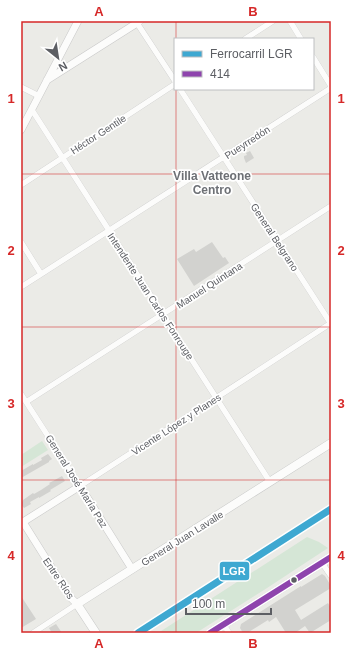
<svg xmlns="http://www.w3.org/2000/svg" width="352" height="654" font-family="Arial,sans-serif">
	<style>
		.green { fill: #d5e6d6 }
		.building { fill: #d2d2cf }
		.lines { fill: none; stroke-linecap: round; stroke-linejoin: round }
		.minor-casing { stroke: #c9c9c9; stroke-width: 6 }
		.tertiary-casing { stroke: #c9c9c9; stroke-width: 8 }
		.secondary-casing { stroke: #c7c8c7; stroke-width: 9 }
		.minor { stroke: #fcfcfb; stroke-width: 5.5 }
		.tertiary { stroke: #fcfcfb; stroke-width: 7 }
		.secondary { stroke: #fcfcfb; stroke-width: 8 }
		.bus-1-casing { stroke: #fff; stroke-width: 9 }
		.bus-1 { stroke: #8e44ad; stroke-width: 6 }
		.rail-1-casing { stroke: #fff; stroke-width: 10 }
		.rail-1 { stroke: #3ea8d1; stroke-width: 7 }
		.grid { fill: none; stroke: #d62828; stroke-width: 1; stroke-opacity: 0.55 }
		.bus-dot { fill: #5c5e63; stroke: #fff; stroke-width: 1.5 }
		.labels { text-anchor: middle; stroke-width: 3.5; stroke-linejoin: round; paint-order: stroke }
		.street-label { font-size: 10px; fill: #5c5e63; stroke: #fff }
		.quarter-label { font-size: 12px; font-weight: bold; fill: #6d7075; stroke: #fff }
		.line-badge { stroke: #fff; stroke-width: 1.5 }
		.badge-label { font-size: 11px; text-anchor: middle; font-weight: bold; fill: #fff }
		.neatline { fill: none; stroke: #d62828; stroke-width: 1.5 }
		.grid-label { font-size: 13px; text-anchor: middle; font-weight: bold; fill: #d62828 }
	</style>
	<rect width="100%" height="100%" fill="#ebebe7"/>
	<path class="green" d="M42 441 48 450 21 467V455Z
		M307 537 319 542 328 548 264 590 196 633H158Z"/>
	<path class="building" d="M250 151 254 158 246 163 244 158V156L247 155 246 153Z
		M212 242 223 258 225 257 229 263 194 286 177 259 194 249 196 252Z
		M48 454 52 459 49 461V462L21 478V471L33 464V465L42 460 41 458Z
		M62 476 65 481 50 490 51 491 39 498V497L30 502 31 504 24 508 21 504V502L23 501V500L33 493 34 494 41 490 50 484 49 483 53 481Z
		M322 574 325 576 331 586V588L295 610 301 620 328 603 331 608V620L310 633 305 626 295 633H286L276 617 269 622 268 620 247 633H243L240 628 241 624 301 586V587Z
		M21 596 36 619 21 628Z
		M56 624 62 633H52L49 628Z"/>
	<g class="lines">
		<g class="minor-casing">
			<path id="minor" d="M141 21 137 23 175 81
				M290 21 301 39
				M245 39 273 21
				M313 57 331 86
				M21 87 39 96
				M180 89 331 324
				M32 110 270 482
				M21 185 175 84
				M21 242 41 274
				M21 287 331 88
				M21 394 80 486 216 398 331 323
				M26 402 331 206
				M322 563 331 576
				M224 625 229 633
				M33 633 77 604"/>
		</g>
		<g class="tertiary-casing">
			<path id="tertiary" d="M47 80 137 23 136 21
				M21 130 78 21
				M77 604 70 597 23 522 80 486 132 569"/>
		</g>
		<g class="secondary-casing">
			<path id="secondary" d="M96 633 77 604 331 443
				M210 633 331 557"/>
		</g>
		<use href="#minor" class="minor"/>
		<use href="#tertiary" class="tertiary"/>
		<use href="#secondary" class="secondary"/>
		<g class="bus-1-casing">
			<path id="bus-1" d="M210 633 331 557"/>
		</g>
		<use href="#bus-1" class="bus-1"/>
		<g class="rail-1-casing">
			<path id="rail-1" d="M138 633 331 509"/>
		</g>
		<use href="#rail-1" class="rail-1"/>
	</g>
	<path class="grid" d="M176 21V39M176 89V633M21 174H331M21 327H331M21 480H331"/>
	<circle class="bus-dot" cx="294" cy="580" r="3.5"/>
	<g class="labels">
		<g class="street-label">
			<text transform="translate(98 134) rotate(-33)" y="4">Héctor Gentile</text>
			<text transform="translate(247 142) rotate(-33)" y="4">Pueyrredón</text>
			<text transform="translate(275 237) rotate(57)" y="4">General Belgrano</text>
			<text transform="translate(209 285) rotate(-33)" y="4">Manuel Quintana</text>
			<text transform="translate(151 296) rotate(57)" y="4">Intendente Juan Carlos Fonrouge</text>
			<text transform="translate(176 424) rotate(-33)" y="4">Vicente López y Planes</text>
			<text transform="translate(77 481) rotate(58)" y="4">General José María Paz</text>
			<text transform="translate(182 538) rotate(-32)" y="4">General Juan Lavalle</text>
			<text transform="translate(59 578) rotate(56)" y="4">Entre Ríos</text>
		</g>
		<g class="quarter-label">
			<text x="212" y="180">Villa Vatteone<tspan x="212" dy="14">Centro</tspan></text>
		</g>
	</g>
	<rect class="line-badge" x="219" y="561" width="31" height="20" rx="4" fill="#3ea8d1"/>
	<g class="badge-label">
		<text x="234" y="575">LGR</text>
	</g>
	<rect width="352" height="654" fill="none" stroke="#ffffff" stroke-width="44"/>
	<rect x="174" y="38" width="140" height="52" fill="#ffffff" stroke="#bebfc1"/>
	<rect x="182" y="51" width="20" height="6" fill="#3ea8d1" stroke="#bebfc1"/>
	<text x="210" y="58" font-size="12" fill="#5c5e63">Ferrocarril LGR</text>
	<rect x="182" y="71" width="20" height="6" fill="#8e44ad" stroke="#bebfc1"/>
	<text x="210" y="78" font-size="12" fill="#5c5e63">414</text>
	<g transform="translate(58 58) rotate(150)" stroke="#ffffff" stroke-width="3" paint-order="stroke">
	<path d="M0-3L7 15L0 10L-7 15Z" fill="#5c5e63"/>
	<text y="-6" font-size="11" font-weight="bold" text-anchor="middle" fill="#5c5e63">N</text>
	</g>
	<path d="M186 608v6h85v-6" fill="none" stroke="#5c5e63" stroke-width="2"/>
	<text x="192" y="608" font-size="12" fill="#5c5e63" stroke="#ffffff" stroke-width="3" paint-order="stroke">100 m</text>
	<rect x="22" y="22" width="308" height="610" class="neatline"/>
	<g class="grid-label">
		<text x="99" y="16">A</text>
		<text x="253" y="16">B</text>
		<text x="11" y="103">1</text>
		<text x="341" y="103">1</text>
		<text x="11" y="255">2</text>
		<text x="341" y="255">2</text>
		<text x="11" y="408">3</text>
		<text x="341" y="408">3</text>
		<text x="11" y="560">4</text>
		<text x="341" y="560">4</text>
		<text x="99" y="648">A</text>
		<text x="253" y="648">B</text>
	</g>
</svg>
